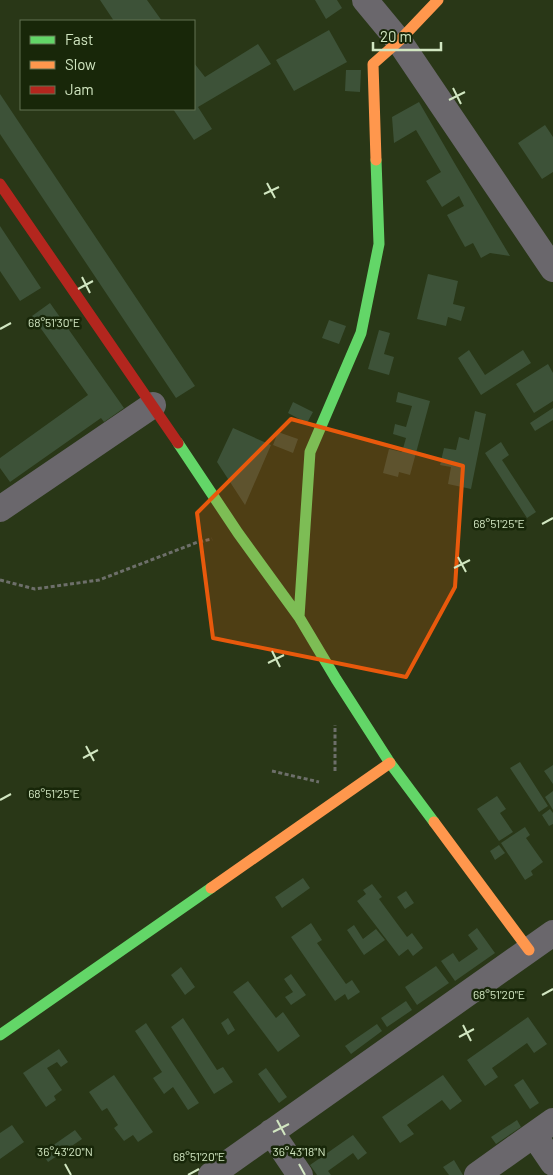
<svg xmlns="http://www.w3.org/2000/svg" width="553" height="1175" font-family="Barlow,sans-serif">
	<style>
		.building { fill: #3d5238 }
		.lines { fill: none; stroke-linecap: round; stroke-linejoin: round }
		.path { stroke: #6d6f6a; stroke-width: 3; stroke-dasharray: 4 2.5; stroke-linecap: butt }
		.street { stroke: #6a676c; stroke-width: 26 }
		.fast { stroke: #63d668; stroke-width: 11 }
		.slow { stroke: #ff974d; stroke-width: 11 }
		.jam { stroke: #b3261e; stroke-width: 11 }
		.marked { fill: #e8590c; fill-opacity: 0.2; stroke: #e8590c; stroke-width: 4; stroke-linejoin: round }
		.ticks { fill: none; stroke: #d1e6c1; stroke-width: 2 }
		.ticks-label { font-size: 12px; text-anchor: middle; fill: #d1e6c1; stroke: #182709; stroke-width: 5; stroke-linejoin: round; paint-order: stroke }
	</style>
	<rect width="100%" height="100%" fill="#293717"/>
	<path class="building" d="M100 0H147L162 21H114Z
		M315 0H337L342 8 326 19Z
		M329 30 347 62 294 91 276 60Z
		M258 44 271 64 198 107 212 129 194 140 173 109H194V63L205 77Z
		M346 70H361L360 92 345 91Z
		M0 94 195 386 176 398 0 134Z
		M419 102 455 164 510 256 490 253 481 258 473 243 465 247 447 215 464 206 459 196 442 207 426 181 441 172 416 130 394 143 392 117Z
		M545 125 553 137V172L542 179 518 143Z
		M0 226 41 288 20 301 0 271Z
		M428 274 458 281 453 304 465 307 461 321 448 317 446 326 417 319Z
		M50 303 124 408 104 422 101 418 10 482 0 468V458L88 395 32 316Z
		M329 320 346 326 339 344 322 338Z
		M379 330 390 333 384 354 394 357 389 375 368 369Z
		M469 350 485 375 523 350 531 363 481 395 458 358Z
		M548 364 553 373V401L534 413 516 384Z
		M398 392 430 401 410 475 399 472 398 477 383 473 389 449 402 452 406 438 393 434 395 424 406 427 412 406 396 402Z
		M293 402 313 412 307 423 288 413Z
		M553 408V420L535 431 530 423Z
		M475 411 486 414 471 489 448 484 451 467 440 465 444 448 456 450 459 437 469 440Z
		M233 428 271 445 245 505 217 462Z
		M278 432 298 439 293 453 273 445Z
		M501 442 509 455 502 460 536 512 527 518 485 453Z
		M520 762 548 806 539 812 510 768Z
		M553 765V784L544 771Z
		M553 791V810L545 797Z
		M497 796 506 809 500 813 513 832 499 841 477 809Z
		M550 809 553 813V824L549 826 542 815Z
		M525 827 530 835 526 838 543 862 531 871 533 875 525 880 501 843Z
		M499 845 505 853 495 860 490 851Z
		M303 878 310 888 282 908 275 897Z
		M372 884 382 897 379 899 407 937 412 933 423 948 413 956 408 949 399 956 357 901 366 894 363 890Z
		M406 891 414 903 405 909 397 897Z
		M311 923 322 940 317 943 346 984 352 980 360 992 348 1000 345 994 335 1001 291 937Z
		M354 925 363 939 376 929 385 940 364 955 347 930Z
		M477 928 495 953 455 981 441 961 453 953 459 962 478 949 468 935Z
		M436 966 449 983 417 1005 405 987Z
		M181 967 195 987 185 995 171 975Z
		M291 974 306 995 291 1005 285 997 293 992 284 979Z
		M248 981 276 1018 283 1012 300 1036 278 1052 233 992Z
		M406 1001 412 1010 387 1027 381 1018Z
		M528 1017 547 1044 534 1053 527 1043 492 1068 498 1077 485 1086 467 1060Z
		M183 1018 217 1070 223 1067 233 1082 214 1094 171 1027Z
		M228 1018 235 1030 228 1035 221 1023Z
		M146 1023 199 1103 188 1110 173 1087 164 1094 153 1078 162 1072 135 1031Z
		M377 1024 382 1031 351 1054 345 1046Z
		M59 1049 68 1062 61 1067 57 1062 47 1068 62 1090 54 1096 56 1100 46 1107 23 1073Z
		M266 1068 287 1097 279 1103 258 1074Z
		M114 1075 153 1132 138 1142 133 1135 124 1141 114 1128 118 1125 107 1108 102 1111 89 1092Z
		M443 1075 462 1101 450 1110 442 1100 407 1125 414 1134 400 1143 382 1117Z
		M523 1079 539 1103 530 1109 514 1085Z
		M517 1120 521 1127 496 1144 491 1137Z
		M12 1125 24 1142 0 1159V1133Z
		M75 1130 82 1139 48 1162 42 1153Z
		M353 1135 367 1153 358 1160 353 1153 328 1171 331 1175H317L310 1165Z
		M454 1160 463 1175H449L443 1167Z"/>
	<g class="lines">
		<path class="path" d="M0 580 35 589 99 580 198 542 212 539
			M272 771 319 782
			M335 771V725"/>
		<path class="street" d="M365 0 399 41 553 269
			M0 509 153 405
			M271 1132 300 1175
			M534 1135 553 1163
			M211 1175 553 933
			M477 1175 553 1121"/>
		<path class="fast" d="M178 443 238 533 299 617 336 679 390 763 434 822
			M299 617 310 452 361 333 379 244 376 160
			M0 1035 211 888"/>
		<path class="slow" d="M376 160 373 64 399 41 438 0
			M434 822 529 950
			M211 888 390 763"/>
		<path class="jam" d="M0 184 178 443"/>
	</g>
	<path class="marked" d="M291 419 463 466 455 587 406 677 213 638 197 513Z"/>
	<path class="ticks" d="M453 88 461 104M449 100 465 92M267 183 275 198M264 194 279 187M82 277 90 293M78 289 93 281M0 329 11 323M542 524 553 518M458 557 466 572M454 568 470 560M272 651 280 667M268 663 284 655M86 746 94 761M83 758 98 750M0 800 11 794M542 995 553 989M463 1025 471 1041M459 1037 474 1029M277 1120 285 1135M273 1132 289 1124M65 1164 71 1175M299 1164 305 1175M188 1175 199 1169"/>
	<g class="ticks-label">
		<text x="54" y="327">68°51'30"E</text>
		<text x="499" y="528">68°51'25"E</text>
		<text x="54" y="798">68°51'25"E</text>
		<text x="499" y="999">68°51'20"E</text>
		<text x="65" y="1156">36°43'20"N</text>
		<text x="299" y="1156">36°43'18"N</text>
		<text x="199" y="1161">68°51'20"E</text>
	</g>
	<rect x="20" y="20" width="175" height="90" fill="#182709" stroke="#627353"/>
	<rect x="30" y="36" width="25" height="8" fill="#63d668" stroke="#627353"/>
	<text x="65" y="45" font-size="15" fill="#d1e6c1">Fast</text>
	<rect x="30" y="61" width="25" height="8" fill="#ff974d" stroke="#627353"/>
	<text x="65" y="70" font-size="15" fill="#d1e6c1">Slow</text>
	<rect x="30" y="86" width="25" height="8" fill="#b3261e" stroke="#627353"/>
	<text x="65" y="95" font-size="15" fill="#d1e6c1">Jam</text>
	<path d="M373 42v8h68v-8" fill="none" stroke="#d1e6c1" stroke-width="2.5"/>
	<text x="380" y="42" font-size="15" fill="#d1e6c1" stroke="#182709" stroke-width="4" paint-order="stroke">20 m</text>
</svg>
